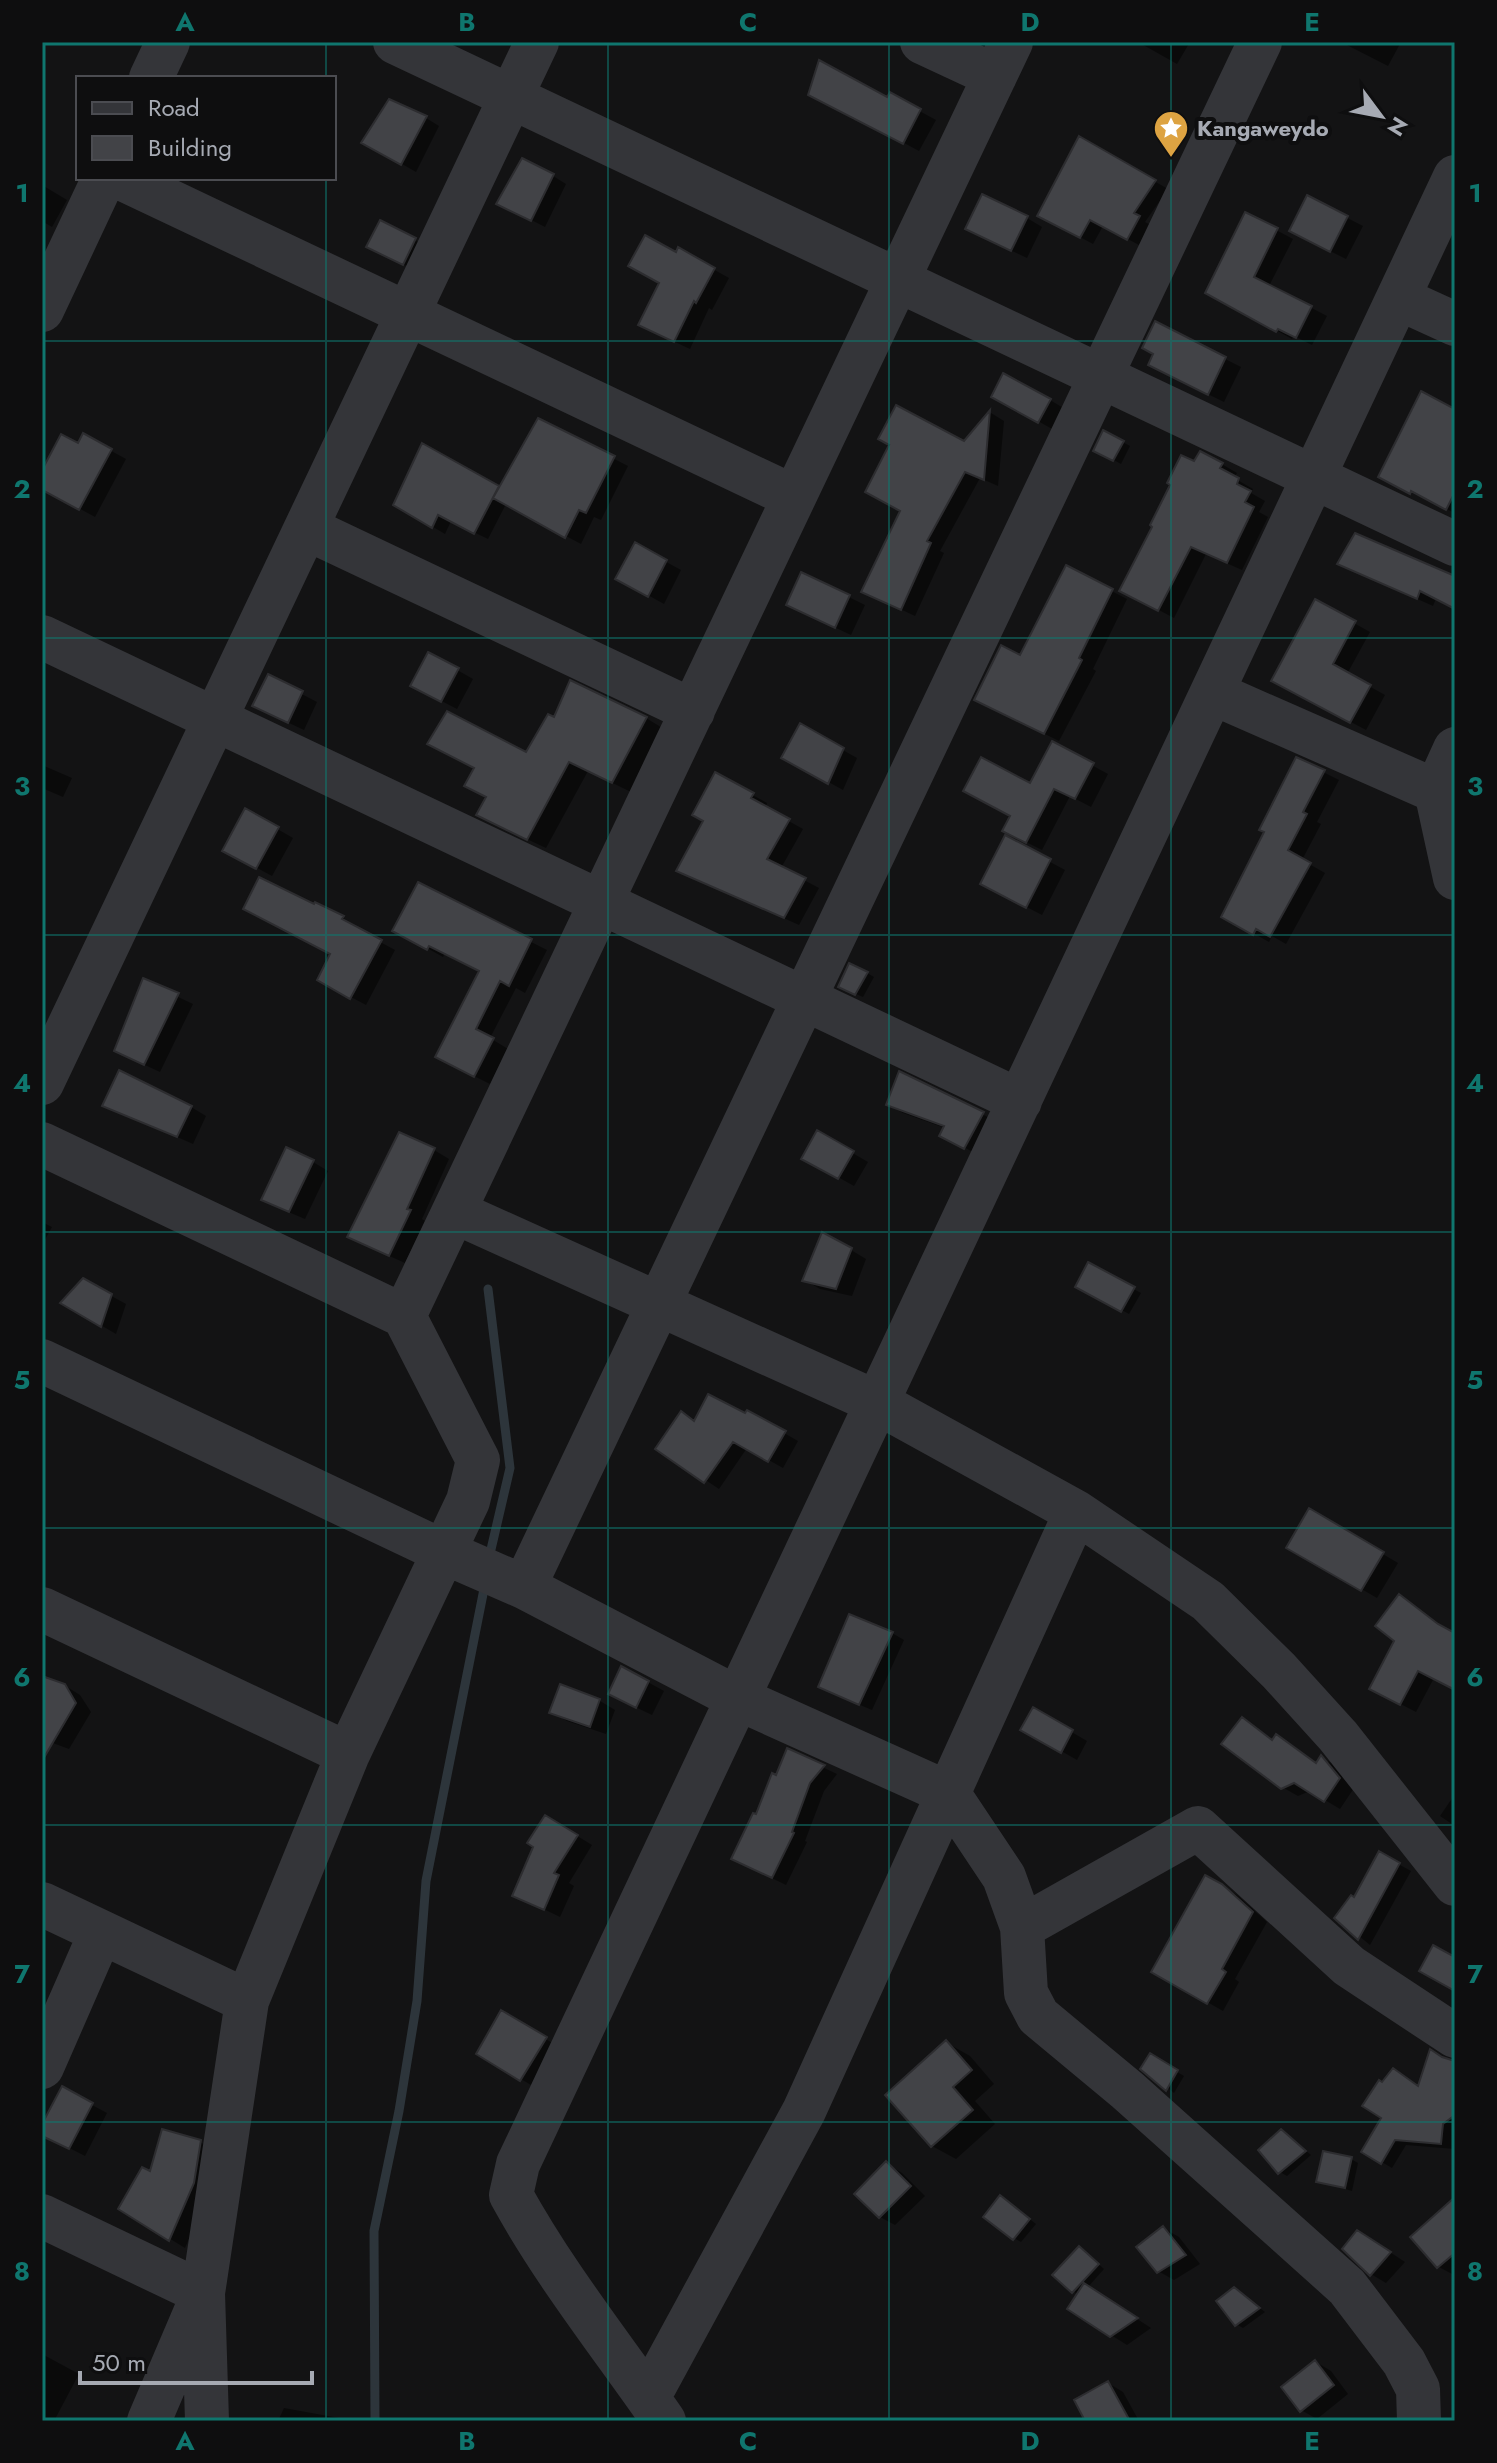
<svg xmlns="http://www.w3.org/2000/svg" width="1497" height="2463" font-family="Jost,sans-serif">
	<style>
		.shadow { fill: #0007 }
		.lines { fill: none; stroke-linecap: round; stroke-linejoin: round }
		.stream { stroke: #2d353b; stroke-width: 9 }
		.building { fill: #424347; stroke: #2d2d30; stroke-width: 2 }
		.minor { stroke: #343539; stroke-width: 44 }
		.grid { fill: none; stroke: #0f766e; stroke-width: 2; stroke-opacity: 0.55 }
		.labels { text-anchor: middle; stroke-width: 8; stroke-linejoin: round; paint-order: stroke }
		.poi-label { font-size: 22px; font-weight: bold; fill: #a6aab3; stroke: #0e0e0f; text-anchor: start }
		.neatline { fill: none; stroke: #0f766e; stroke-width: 3 }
		.grid-label { font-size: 26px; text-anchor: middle; font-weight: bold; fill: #0f766e }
	</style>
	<rect width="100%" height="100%" fill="#131314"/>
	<path class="shadow" d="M1138 42H1190L1177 64Z
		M1341 42H1401L1388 66Z
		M810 94 888 100 890 95 936 120 919 151 856 117 854 120Z
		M426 118 439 126 416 172 364 142Z
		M1080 139 1168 189 1145 222 1152 226 1141 246 1103 226 1093 244 1052 222Z
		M513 174 553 176 566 184 545 227 498 203Z
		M42 185 67 200 52 227 42 221Z
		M1308 198 1363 226 1346 259 1306 239Z
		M1246 214 1293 239 1269 286 1327 316 1312 345 1294 336 1292 339 1208 292Z
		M1027 218 1042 227 1027 258 983 237Z
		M381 223 430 248 419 272 384 255Z
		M679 250 729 278 712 310 709 308 690 349 656 333Z
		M1156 324 1241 367 1224 402 1165 373 1156 354Z
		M993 396 1050 400 1065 409 1054 430Z
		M1455 411V513L1395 485Z
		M991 413 1004 421 998 486 980 478 940 551 944 553 915 616 864 592 902 510Z
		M538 420 628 466 601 520 594 517 581 544 506 504 488 539 451 521 445 534 396 505 423 446 500 489Z
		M1104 432 1130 446 1121 464 1096 450Z
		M84 436 126 459 95 517 42 488V474L79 446Z
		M1213 459 1237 473 1234 478 1253 489 1251 493 1265 501 1259 512 1268 517 1242 570 1206 554 1174 618 1136 598 1194 463Z
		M635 545 681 570 664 604 617 578Z
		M1340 564 1445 576 1433 606Z
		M1067 568 1127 599 1093 669 1096 671 1059 741 992 708 1021 658Z
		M802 574 865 605 851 635 804 613Z
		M1316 602 1370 632 1347 674 1385 695 1366 730 1289 689Z
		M429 654 473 679 457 709 428 694Z
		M269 677 317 702 304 730 270 714Z
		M646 718 664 729 631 792 588 771 546 848 497 825 555 720Z
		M800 726 857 758 843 790 783 757Z
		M1053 744 1108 774 1091 807 1070 796 1042 850 1020 839 1031 786Z
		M1297 759 1339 780 1317 822 1321 824 1302 860 1325 873 1286 944 1272 936 1269 942 1223 916 1267 832Z
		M42 765 72 778 63 797 42 788Z
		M716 775 767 803 765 808 803 829 781 868 819 888 799 925 678 870 705 820Z
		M246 811 293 838 272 876 224 850Z
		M1006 838 1065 870 1042 915 998 892Z
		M419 885 547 950 525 993 516 988 490 1038 508 1049 490 1084 452 1065 481 971 445 953 443 957 395 930Z
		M245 908 343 918 357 926 356 929 395 950 366 1005 319 980 333 954Z
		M867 973 874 977 863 997 847 990Z
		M144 981 193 1004 160 1072 132 1059Z
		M900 1074 998 1122 980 1156 942 1135 945 1128 903 1113 888 1105Z
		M105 1105 191 1107 206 1116 193 1144Z
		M818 1133 868 1162 854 1186 804 1158Z
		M434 1150 449 1159 422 1219 425 1221 405 1263 365 1245Z
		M313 1162 328 1171 305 1219 279 1208Z
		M42 1222 52 1227 42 1245Z
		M851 1250 866 1259 852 1296 820 1289 805 1280Z
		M1089 1265 1141 1293 1129 1314 1078 1286Z
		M84 1281 126 1304 116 1334 63 1303Z
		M747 1412 798 1441 783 1468 747 1448 719 1489 658 1448 682 1414 696 1422 746 1415Z
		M1310 1511 1398 1563 1377 1598 1289 1547Z
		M1399 1597 1455 1635V1689L1434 1678 1416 1712 1387 1697 1397 1641Z
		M892 1633 904 1640 872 1710 832 1693Z
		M622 1668 664 1691 652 1715 625 1702Z
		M64 1685 80 1695 91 1712 69 1749 42 1739V1691Z
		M561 1687 600 1701 615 1710 606 1734 567 1721 552 1712Z
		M1034 1710 1087 1741 1077 1760 1023 1729Z
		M1243 1720 1274 1740 1277 1737 1292 1745 1317 1764 1322 1758 1337 1766 1354 1788 1340 1809 1310 1791 1298 1796 1282 1787Z
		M788 1751 837 1774 824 1791 805 1841 807 1842 786 1885 747 1866 757 1817Z
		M1455 1794V1826L1440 1816Z
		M561 1826 592 1845 569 1883 574 1886 560 1917 515 1895 536 1847Z
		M1380 1854 1411 1871 1370 1945 1337 1918 1355 1899Z
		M1206 1877 1237 1895 1267 1922 1235 1979 1239 1982 1223 2011 1153 1971Z
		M501 2013 561 2048 536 2088 521 2079Z
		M947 2043 970 2056 994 2084 975 2101 995 2124 956 2159 932 2146Z
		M1150 2056 1184 2076 1174 2093 1143 2068Z
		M1455 2062V2149L1406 2145 1392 2168 1363 2151 1384 2117Z
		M92 2105 107 2113 85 2156 42 2134V2128Z
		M1282 2131 1311 2155 1287 2176 1280 2172Z
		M200 2142 215 2151 209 2192 185 2248 120 2208 151 2173Z
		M1351 2159 1358 2163 1352 2191 1319 2181Z
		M887 2164 902 2173 925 2196 895 2225 880 2217Z
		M1001 2197 1036 2224 1021 2242 1014 2238Z
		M1455 2200V2272L1452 2274 1439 2267 1412 2237Z
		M1163 2228 1179 2237 1200 2264 1174 2280 1158 2271Z
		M1373 2241 1405 2262 1386 2283 1371 2274Z
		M1086 2253 1104 2269 1088 2287 1151 2328 1127 2345 1111 2335 1079 2295 1073 2291Z
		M1242 2294 1265 2312 1243 2328 1236 2324Z
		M42 2354 79 2374 54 2421H42Z
		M1316 2362 1331 2371 1348 2394 1317 2419 1301 2410Z
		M1108 2383 1123 2392 1139 2421H1088Z
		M284 2408 339 2418 344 2421H278Z"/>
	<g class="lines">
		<path class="stream" d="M488 1289 510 1468 489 1558
			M375 2421 374 2231 399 2111 417 2001 426 1881 485 1584"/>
	</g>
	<path class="building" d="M819 60 887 97 890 92 921 109 903 144 808 95Z
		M389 99 427 116 401 165 361 143Z
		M1079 136 1156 180 1134 213 1140 216 1127 240 1090 220 1080 238 1037 216Z
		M522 158 554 174 531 221 496 204Z
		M982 194 1028 216 1011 251 965 229Z
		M1307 195 1348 216 1330 252 1289 231Z
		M1245 212 1278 228 1254 277 1312 306 1296 338 1278 329 1276 332 1205 293Z
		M380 220 416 238 403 265 366 247Z
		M645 235 676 252 678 247 715 268 696 303 694 301 674 342 638 325 659 283 628 266Z
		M1155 321 1226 357 1208 395 1148 365 1153 354 1142 348Z
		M1003 373 1051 399 1038 423 991 397Z
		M1421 391 1455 409V492L1446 510 1411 491 1410 494 1378 477Z
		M896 405 964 441 990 410 984 480 965 472 927 541 931 543 901 610 861 592 900 511 865 492 889 445 878 439Z
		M538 418 615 456 586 513 579 510 565 538 493 498Z
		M1103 430 1124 441 1113 461 1093 451Z
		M83 433 112 449 79 510 42 490V470L61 434 78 443Z
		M422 443 499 486 474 534 438 515 432 528 393 505Z
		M1200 451 1223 463 1220 468 1239 478 1237 484 1251 491 1245 502 1254 507 1227 563 1191 547 1158 611 1119 591 1152 527 1150 525 1170 485 1167 483 1181 455 1194 461Z
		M1355 533 1455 576V609L1420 591 1417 599 1337 564Z
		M635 542 667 560 648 597 615 579Z
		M1066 565 1113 589 1079 658 1082 660 1044 734 974 700 1001 645 1020 655Z
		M801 572 850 595 835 628 786 605Z
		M1315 599 1356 621 1333 664 1371 685 1350 723 1271 681Z
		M428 652 459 668 441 702 410 686Z
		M268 674 303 691 288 723 252 706Z
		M570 680 647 717 612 783 569 762 527 840 476 815 486 797 464 786 474 768 427 744 447 711 526 752 548 714 554 717Z
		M800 723 844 748 828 784 781 758Z
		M1052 741 1094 763 1075 799 1054 789 1026 843 1002 831 1010 816 963 791 981 757 1030 783Z
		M1296 757 1325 770 1303 812 1307 814 1288 850 1311 863 1270 937 1256 929 1253 935 1221 917 1264 832 1259 830Z
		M715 772 754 793 751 798 790 819 767 859 806 878 784 918 676 871 703 821 692 815Z
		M245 808 279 827 256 869 222 851Z
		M1005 835 1051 859 1026 908 980 884Z
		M259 877 314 904 315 902 344 916 342 919 382 940 350 999 317 980 330 954 243 909Z
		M418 882 532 939 509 986 500 981 476 1029 494 1038 474 1077 435 1057 479 971 429 946 427 950 392 931Z
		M849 963 868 972 855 995 838 987Z
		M143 978 179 993 144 1065 114 1051Z
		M119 1070 192 1106 177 1137 102 1106Z
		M899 1071 984 1112 964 1149 939 1136 944 1126 886 1105Z
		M817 1130 854 1151 838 1179 801 1159Z
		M399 1132 435 1148 407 1209 411 1210 389 1256 347 1237Z
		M286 1147 314 1160 289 1212 261 1200Z
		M822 1232 852 1248 836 1289 802 1281Z
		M1088 1262 1135 1287 1121 1312 1075 1287Z
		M83 1278 112 1294 101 1327 60 1303Z
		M708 1394 745 1413 747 1410 786 1431 768 1462 733 1442 704 1483 655 1449 681 1411 694 1421Z
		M1309 1508 1384 1552 1361 1591 1286 1548Z
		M1399 1594 1438 1624 1455 1633V1690L1418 1671 1400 1705 1369 1689 1394 1641 1375 1626Z
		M849 1614 893 1632 859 1705 818 1687Z
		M621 1666 649 1681 636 1708 608 1694Z
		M42 1676 65 1684 76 1703 42 1761Z
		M560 1684 600 1699 590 1727 549 1713Z
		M1033 1707 1073 1730 1061 1753 1020 1730Z
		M1242 1717 1272 1740 1276 1734 1316 1763 1321 1755 1340 1778 1324 1802 1294 1783 1281 1789 1221 1744Z
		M787 1748 825 1765 810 1783 792 1832 794 1833 772 1878 731 1859 753 1813 756 1814 772 1773 776 1775Z
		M545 1815 578 1835 554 1873 559 1875 544 1910 512 1896 533 1847 527 1843Z
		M1379 1851 1400 1863 1358 1940 1334 1918 1351 1895 1354 1897Z
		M1205 1875 1222 1884 1253 1912 1222 1969 1226 1972 1207 2004 1151 1972Z
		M1433 1945 1455 1957V1991L1419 1971Z
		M501 2010 547 2037 520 2081 476 2054Z
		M946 2040 972 2070 953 2087 973 2110 931 2147 885 2095Z
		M1430 2049 1442 2057 1455 2061V2115L1443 2124 1441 2144 1395 2140 1381 2164 1361 2152 1381 2118 1362 2106 1379 2080 1382 2082 1393 2068 1418 2086Z
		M1150 2053 1178 2070 1166 2091 1140 2069Z
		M62 2086 93 2103 69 2149 42 2136V2124Z
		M162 2129 201 2140 194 2183 169 2241 118 2209 142 2167 150 2171Z
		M1281 2129 1306 2151 1278 2174 1258 2150Z
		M1323 2151 1352 2157 1345 2188 1316 2182Z
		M886 2161 911 2186 879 2218 854 2194Z
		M1000 2195 1030 2219 1013 2240 983 2217Z
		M1455 2197V2253L1437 2268 1410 2237Z
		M1163 2226 1186 2255 1157 2273 1136 2247Z
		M1357 2230 1391 2252 1370 2276 1342 2249Z
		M1079 2246 1099 2264 1072 2293 1052 2275Z
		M1084 2283 1138 2318 1110 2337 1067 2309Z
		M1234 2287 1260 2308 1235 2326 1216 2301Z
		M1315 2360 1334 2385 1300 2412 1281 2387Z
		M1108 2381 1130 2421H1085L1074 2400Z"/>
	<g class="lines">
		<path class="minor" d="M395 42 1455 544
			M922 42 995 76
			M151 78 168 42
			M121 178 794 497
			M1398 298 1455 324
			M42 310 104 178
			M306 528 693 711
			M42 637 1020 1101
			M1213 693 1436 791
			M1455 749 1436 791 1455 878
			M42 1083 537 42
			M42 1144 404 1316 478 1460 468 1501 348 1754 247 2001 203 2293 207 2421
			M455 1212 878 1403 1076 1512 1208 1601 1279 1671 1338 1736 1455 1884
			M404 1316 1011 42
			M42 1361 446 1553 524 1587 739 1699 948 1793 1004 1877 1022 1927 1026 1993 1038 2016 1127 2090 1347 2287 1404 2362 1418 2389 1419 2421
			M524 1587 1260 42
			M42 1609 348 1754
			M42 1904 247 2001
			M1022 1927 1198 1828 1349 1966 1455 2036
			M42 2067 101 1932
			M42 2216 203 2293
			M648 2398 804 2111 1076 1512
			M149 2421 198 2306
			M664 2421C612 2346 555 2275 511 2195L518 2164 1455 177"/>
	</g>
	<path class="grid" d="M326 42V78M608 42V2421M889 42V2421M1171 42V2421M326 178V2421M42 341H1455M42 638H1455M42 935H1455M42 1232H1455M42 1528H1455M42 1825H1455M42 2122H1455"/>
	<defs>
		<g id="sight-pin" transform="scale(1.8)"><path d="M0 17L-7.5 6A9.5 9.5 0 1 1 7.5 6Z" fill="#dda342" stroke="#0e0e0f"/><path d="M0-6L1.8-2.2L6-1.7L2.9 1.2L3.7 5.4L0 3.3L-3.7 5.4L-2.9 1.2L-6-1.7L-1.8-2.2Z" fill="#fff"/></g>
	</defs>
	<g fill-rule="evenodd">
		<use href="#sight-pin" x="1171" y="128"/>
	</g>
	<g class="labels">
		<g class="poi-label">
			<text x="1197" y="136">Kangaweydo</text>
		</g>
	</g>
	<rect width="1497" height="2463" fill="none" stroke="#0e0e0f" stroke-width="88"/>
	<rect x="76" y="76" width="260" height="104" fill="#0e0e0f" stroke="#4b4c51" stroke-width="2"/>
	<rect x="92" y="102" width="40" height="12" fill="#343539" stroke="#4b4c51" stroke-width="2"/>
	<text x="148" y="116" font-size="24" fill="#a6aab3">Road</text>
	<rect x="92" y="136" width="40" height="24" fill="#424347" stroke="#4b4c51" stroke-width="2"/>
	<text x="148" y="156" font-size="24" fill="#a6aab3">Building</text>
	<g transform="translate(1381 116) rotate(122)" stroke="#0e0e0f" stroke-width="6" paint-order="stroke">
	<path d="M0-6L14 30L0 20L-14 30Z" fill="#a6aab3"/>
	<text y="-12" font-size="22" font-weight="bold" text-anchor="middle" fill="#a6aab3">N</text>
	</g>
	<path d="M80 2371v12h232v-12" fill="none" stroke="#a6aab3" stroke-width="4"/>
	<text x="92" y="2371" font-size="24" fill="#a6aab3" stroke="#0e0e0f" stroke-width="6" paint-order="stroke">50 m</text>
	<rect x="44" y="44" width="1409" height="2375" class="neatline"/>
	<g class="grid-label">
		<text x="185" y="31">A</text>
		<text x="467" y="31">B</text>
		<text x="748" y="31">C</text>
		<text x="1030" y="31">D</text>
		<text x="1312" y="31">E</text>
		<text x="22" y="202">1</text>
		<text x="1475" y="202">1</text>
		<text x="22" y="498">2</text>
		<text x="1475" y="498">2</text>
		<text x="22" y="795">3</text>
		<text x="1475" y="795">3</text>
		<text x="22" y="1092">4</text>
		<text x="1475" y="1092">4</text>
		<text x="22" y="1389">5</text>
		<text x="1475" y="1389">5</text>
		<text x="22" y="1686">6</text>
		<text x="1475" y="1686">6</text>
		<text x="22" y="1983">7</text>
		<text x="1475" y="1983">7</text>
		<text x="22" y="2280">8</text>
		<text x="1475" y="2280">8</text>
		<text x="185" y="2450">A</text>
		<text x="467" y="2450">B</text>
		<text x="748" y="2450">C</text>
		<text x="1030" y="2450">D</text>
		<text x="1312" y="2450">E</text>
	</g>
</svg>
